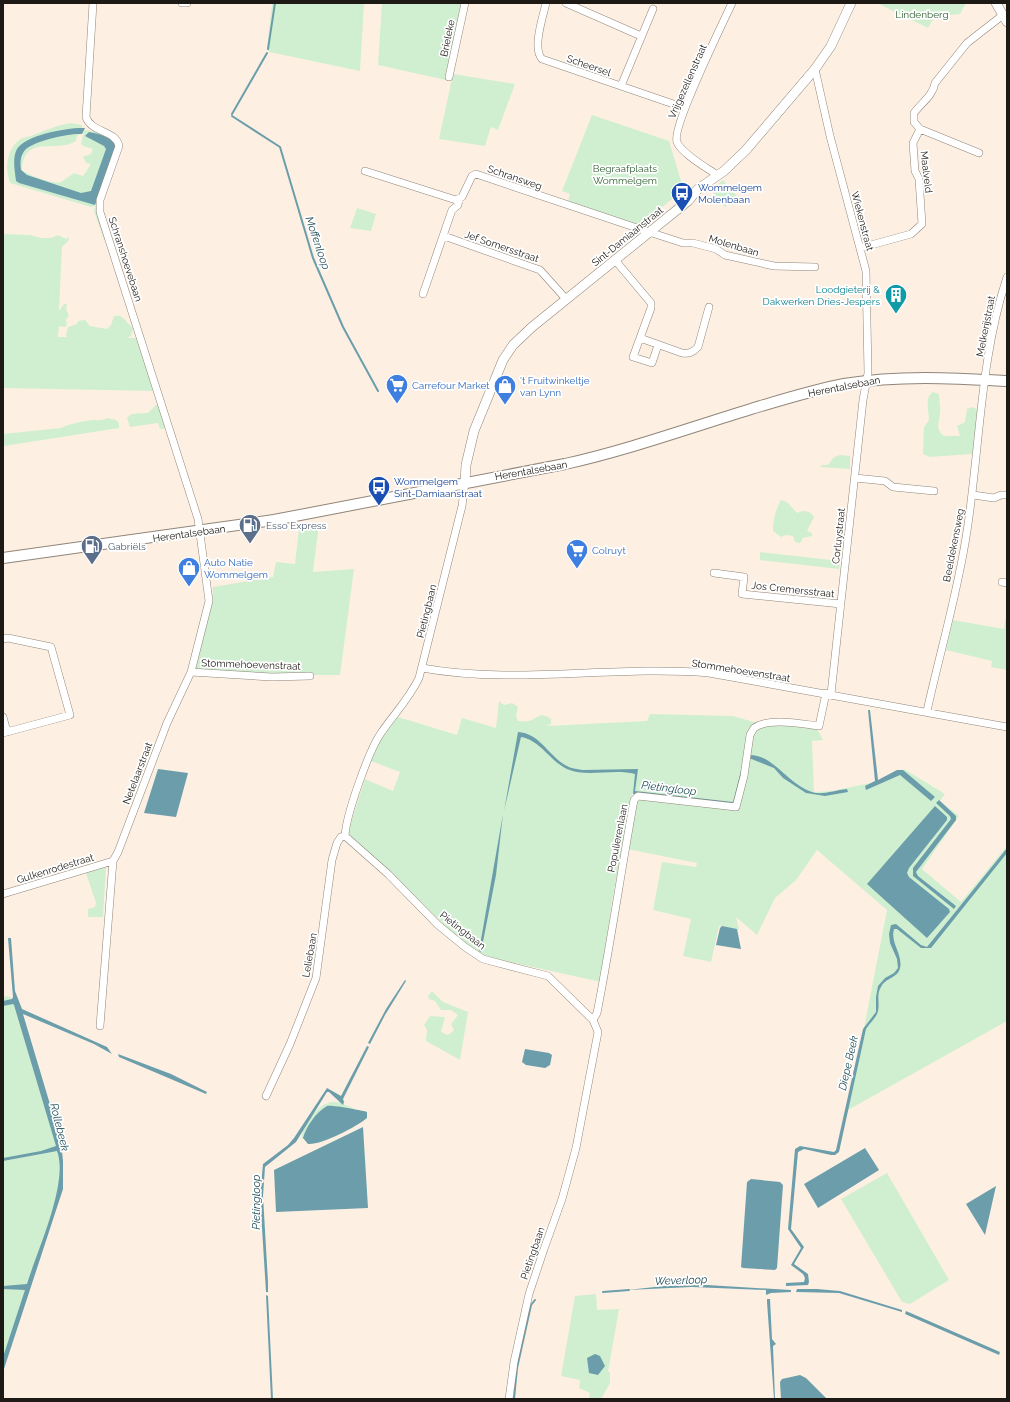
<svg xmlns="http://www.w3.org/2000/svg" width="1010" height="1402" font-family="Raleway,sans-serif">
	<style>
		.green { fill: #d0efd0 }
		.water { fill: #6b9eaa }
		.lines { fill: none; stroke-linecap: round; stroke-linejoin: round }
		.stream { stroke: #6b9eaa; stroke-width: 2 }
		.minor-casing { stroke: #908579; stroke-width: 8 }
		.tertiary-casing { stroke: #908579; stroke-width: 10 }
		.secondary-casing { stroke: #908579; stroke-width: 12 }
		.minor { stroke: #fff; stroke-width: 7 }
		.tertiary { stroke: #fff; stroke-width: 9 }
		.secondary { stroke: #fff; stroke-width: 10 }
		.labels { text-anchor: middle; stroke-width: 3.5; stroke-linejoin: round; paint-order: stroke }
		.park-label { font-size: 10px; fill: #346236; stroke: #fff }
		.street-label { font-size: 10px; fill: #1d1914; stroke: #fff }
		.transit-label { font-size: 10px; fill: #164399; stroke: #fff; text-anchor: start }
		.culture-label { font-size: 10px; fill: #0d838f; stroke: #fff; text-anchor: end }
		.shop-label { font-size: 10px; fill: #366cbe; stroke: #fff; text-anchor: start }
		.service-label { font-size: 10px; fill: #4e5e75; stroke: #fff; text-anchor: start }
		.water-label { font-size: 11px; font-style: italic; fill: #1d4b55; stroke: #fff }
	</style>
	<rect width="100%" height="100%" fill="#fdf0e3"/>
	<path class="green" d="M241 3H364L360 71 269 52 267 49 272 4Z
		M382 3H463L446 80 378 65Z
		M877 3H966L960 14 950 15 946 20 936 14 928 28Z
		M453 74 515 84 498 130 491 127 485 146 439 139Z
		M592 115 669 141 682 184 678 194 640 226 568 202 570 194 562 191Z
		M71 123 82 125 83 132 77 136 76 141C56 154 24 133 22 170 28 175 55 185 61 182 66 179 69 176 74 173L83 176 91 164 86 163 83 157 91 154 93 149 83 146 81 144 84 130 97 132 114 141 97 205 107 240H104L94 211 95 206 91 207 10 183C5 169 6 151 19 140 22 137 29 137 33 135 46 130 58 125 71 123Z
		M723 180 737 196 725 207 711 190Z
		M357 208 376 214 371 231 350 228Z
		M3 234 30 235 41 238H51L58 235 66 239 68 237 69 240 62 247 59 311 64 304H67L66 310 69 315 66 320 67 325 65 327 59 326 58 337H67L66 335 68 327 77 324 78 321 85 320 90 326 107 329 111 325 114 316C123 313 126 323 133 328L131 336 127 338H136L156 391 3 388Z
		M933 392 939 394C939 400 941 408 940 414 939 423 935 429 944 436H960L957 426 965 422 967 409 971 407 977 409 982 437 971 454 930 457 923 454 924 427 929 420C929 411 924 398 933 392Z
		M160 404 167 428 160 429 158 423 130 427 127 418 131 414 148 413 156 405Z
		M108 418 116 420 119 423V428L4 446 3 434 61 428C69 424 83 421 92 420 98 420 102 421 108 418Z
		M840 455 850 456V469L820 467 822 465H828L834 457Z
		M781 500 787 502 797 513C804 510 809 510 814 517L807 531 812 533V536L803 538 800 543 795 542 793 536 786 535 781 537 773 531C773 519 776 509 781 500Z
		M319 524 313 572 354 569 340 675H274L194 669 212 604 213 587 273 577 276 562 295 564 299 528Z
		M760 552 840 561 839 569 760 560Z
		M953 620 1004 629 1005 620 1007 621V670L991 667 992 661 946 650Z
		M499 701 504 705 512 703 518 707 516 716 518 721C521 721 525 722 528 721 538 720 538 710 551 719V724L546 726 647 721 650 714 733 716 757 723 751 728 735 805 632 794 612 901 601 982 483 956 458 939 394 875 348 836 349 828 365 779 393 791 400 772 371 761 378 743 398 717 457 735 462 718 496 728Z
		M781 725 816 727 823 740 812 741 814 792 832 791 880 781 904 769 945 794 940 801 959 816 922 869 961 902 1007 846V1021L848 1110 887 910 817 850 796 880 775 898 757 935 736 917 739 930 719 926 711 962 683 956 691 919 653 910 662 862 696 867 697 863 627 849 636 803 640 799 733 809 754 730 761 727Z
		M106 867 103 917H88V909L95 907 96 903 86 873Z
		M432 991 443 1002 468 1012 460 1060 426 1041 427 1030 424 1025 430 1016 445 1017 441 1032 448 1035 454 1030 451 1024 458 1015 451 1010H441L435 1001 429 999 428 996Z
		M3 996 10 997 14 1001 59 1148 60 1197 3 1365Z
		M330 1102H338L353 1108 354 1112 307 1139H302C301 1126 312 1113 322 1106 324 1104 327 1104 330 1102Z
		M887 1173 949 1280 910 1304 902 1302 841 1199Z
		M596 1294 597 1310 619 1309 608 1372H610V1383L601 1399H589L590 1393 579 1388 580 1380 561 1376 575 1296Z"/>
	<path class="water" d="M85 128 82 134C70 133 33 141 25 150 20 156 20 163 21 170L27 175 81 193 91 191 106 149 104 146 85 136 89 132C99 134 113 137 116 147L95 205 19 183 16 181C15 171 12 158 17 149 25 135 69 127 85 128Z
		M868 710H870L878 780 897 770H903L935 797 931 801 900 775 866 790 865 786 875 781Z
		M518 732C540 733 549 757 567 766 572 769 578 769 583 770L638 769 635 791 733 802 745 755 743 773 733 804 633 794 635 774C613 768 588 778 567 769 550 761 540 740 521 737L504 811Z
		M749 755C774 754 790 788 816 793 826 794 836 790 847 789L848 792 825 796 806 793 783 778 774 768 749 758Z
		M158 769 188 773 176 817 144 813Z
		M939 800 956 816V820L916 872 918 876 956 906 954 909 913 876V868L951 819 950 816 936 803Z
		M935 806 947 817V820L909 868 907 873 909 877 949 909 950 912 927 938 867 884Z
		M503 814 496 875 481 952 479 951Z
		M1007 848V853L931 948H921L897 929H894C890 943 903 954 900 968 898 978 885 978 881 987 876 995 880 1003 878 1011 877 1017 869 1024 866 1029L839 1152 835 1155H831L804 1149 798 1152 791 1229 804 1247 794 1264 808 1274 809 1282 808 1285 786 1286V1283L804 1282 805 1278 803 1274 791 1265 801 1248 788 1229 795 1149 800 1146 834 1152 836 1150 863 1029 876 1012V997L878 986 885 978 894 973 898 968 897 959 890 943 889 934 891 925 896 924 921 945 927 947Z
		M722 926 737 929 741 949 716 945 720 928Z
		M8 938H11L15 991 22 1009 107 1047 112 1054 94 1044 23 1014 61 1141 63 1161V1189L3 1372V1357L25 1290 3 1289V1286L27 1284C37 1251 69 1183 57 1151L3 1161V1158L41 1151 56 1146 14 1005 13 1004 3 1006V1001L12 999 13 997Z
		M405 980 406 981 385 1015 370 1044 368 1043 386 1009Z
		M367 1046 369 1047 343 1099 344 1102 343 1105 329 1092H327L296 1142 265 1167 263 1196 268 1282V1292H266L260 1196 263 1164 288 1145 294 1138 327 1088 341 1096Z
		M525 1049 549 1053 552 1055 550 1065 545 1068 526 1065 522 1062Z
		M118 1054 171 1074 207 1092 206 1094 119 1057Z
		M327 1106C333 1105 360 1110 367 1112V1118C356 1127 322 1145 308 1144L303 1138C306 1127 316 1112 327 1106Z
		M363 1127 368 1208 276 1212 274 1170Z
		M865 1148 879 1170 818 1208 804 1184Z
		M751 1179 780 1182 783 1185 777 1268 775 1270 743 1268 741 1267 747 1182Z
		M996 1186 985 1235 966 1204Z
		M707 1285 791 1290V1292L771 1293 766 1295V1290L692 1287 627 1290 664 1286Z
		M817 1289 840 1291 902 1310V1312L839 1293 796 1292 797 1289Z
		M266 1295 268 1296 273 1399H271Z
		M770 1299 772 1339 776 1344 773 1346 775 1399H774L767 1302V1299Z
		M906 1311 1000 1352 999 1355 905 1314Z
		M595 1354 600 1356 605 1366 598 1375 589 1373 587 1358Z
		M800 1375 806 1378 827 1399H781L780 1382 782 1379Z"/>
	<g class="lines">
		<path class="stream" d="M268 49 275 3
			M232 114 267 53
			M232 116 280 147 313 258 343 327 378 391
			M603 1292 629 1290
			M514 1399 517 1368 531 1305 535 1300"/>
		<g class="minor-casing">
			<path id="minor" d="M93 3 86 117C91 133 116 130 119 146L100 200V212L198 519 209 601 191 672 167 723 118 852 113 861 100 1026
				M182 3H187
				M546 3C543 17 532 48 542 59L685 108
				M566 3 641 36
				M815 69 830 136 866 271 868 373 863 400 831 694
				M449 77 465 3
				M621 86 653 9
				M979 153 920 129 914 122V113C921 103 933 96 935 83L967 43 1003 15
				M365 171 456 200 462 197 472 176 476 174 649 232 683 243H693L716 249 725 255 774 266 815 267
				M717 175C707 168 681 153 677 142 671 128 723 23 732 3
				M444 236 540 270 566 299
				M860 248 911 234 922 224 919 179 915 171 913 143 920 129
				M615 260 651 303V308L640 338
				M423 294 452 210 458 205 459 199
				M658 345 652 363 633 357 640 338 682 353C690 354 693 352 698 347L709 307
				M855 478 885 481 893 487 934 491
				M973 495 994 498 1001 495H1007
				M714 573 744 577 742 594 841 604
				M1002 582 1007 583
				M3 639 8 638 51 647 70 715 3 733
				M422 668C516 685 614 665 709 673L1007 727
				M191 672 272 677 310 676
				M927 711C940 652 958 592 967 531 980 447 980 358 1007 277
				M3 717 7 732
				M345 836 388 874 438 925 465 947 483 959 548 976 593 1020 598 1032 576 1148 562 1199 544 1249 529 1294 514 1362 509 1399
				M345 836C346 815 369 750 381 733 394 714 409 699 419 678L462 506 465 482
				M3 894 113 861
				M593 1020 597 1013C611 942 621 871 634 800L638 796 736 807 744 776 750 735 754 728C769 717 802 724 819 726L826 693
				M266 1096 290 1044 316 978 332 860 337 843 341 837 345 836"/>
		</g>
		<g class="tertiary-casing">
			<path id="tertiary" d="M996 3 1007 22
				M465 482 466 465 474 431 503 360 513 345 532 327 688 201 698 189 724 171 746 150 815 69 831 46 851 3"/>
		</g>
		<g class="secondary-casing">
			<path id="secondary" d="M3 558 274 520 565 464C628 450 689 428 751 409 781 400 813 390 844 384 899 375 952 378 1007 381"/>
		</g>
		<use href="#minor" class="minor"/>
		<use href="#tertiary" class="tertiary"/>
		<use href="#secondary" class="secondary"/>
	</g>
	<defs>
		<g id="bus-pin" transform="scale(1.15)"><path d="M0 17L-7.5 6A9.5 9.5 0 1 1 7.5 6Z" fill="#1a4fb4" stroke="#fff"/><path d="M-5-6H5V4H4V6H2V4H-2V6H-4V4H-5ZM-3.5-4V0h7V-4ZM-3.5 1.2v1.5H-2V1.2ZM2 1.2v1.5H3.5V1.2Z" fill="#fff"/></g>
		<g id="building-pin" transform="scale(1.15)"><path d="M0 17L-7.5 6A9.5 9.5 0 1 1 7.5 6Z" fill="#0f9aa8" stroke="#fff"/><path d="M-4-6H4V6H1V3H-1V6H-4ZM-2.5-4.3h1.7v1.8h-1.7ZM.8-4.3h1.7v1.8H.8ZM-2.5-1h1.7V.8h-1.7ZM.8-1h1.7V.8H.8Z" fill="#fff"/></g>
		<g id="supermarket-pin" transform="scale(1.15)"><path d="M0 17L-7.5 6A9.5 9.5 0 1 1 7.5 6Z" fill="#3f7fe0" stroke="#fff"/><path d="M-6-5.5h2.5l.6 2H6L4.5 2H-2.5L-4.4-4H-6ZM-1.5 3.2a1.3 1.3 0 1 0 .1 0ZM3 3.2a1.3 1.3 0 1 0 .1 0Z" fill="#fff"/></g>
		<g id="shop-pin" transform="scale(1.15)"><path d="M0 17L-7.5 6A9.5 9.5 0 1 1 7.5 6Z" fill="#3f7fe0" stroke="#fff"/><path d="M-5-2.5h2.3a2.7 3.5 0 0 1 5.4 0H5L5.5 6h-11ZM-1.5-2.5h3a1.5 2.3 0 0 0-3 0Z" fill="#fff"/></g>
		<g id="fuel-pin" transform="scale(1.15)"><path d="M0 17L-7.5 6A9.5 9.5 0 1 1 7.5 6Z" fill="#5c6f8a" stroke="#fff"/><path d="M-5.5-6h7V0h2V4h1.3V-2.5L3-4.5l.8-.8L6-3V5H2.5V1h-1V6h-7ZM-4.2-4.7v3.2H.2V-4.7Z" fill="#fff"/></g>
	</defs>
	<g fill-rule="evenodd">
		<use href="#bus-pin" x="682" y="193"/>
		<use href="#building-pin" x="896" y="295"/>
		<use href="#supermarket-pin" x="397" y="385"/>
		<use href="#shop-pin" x="505" y="386"/>
		<use href="#bus-pin" x="379" y="487"/>
		<use href="#fuel-pin" x="250" y="525"/>
		<use href="#fuel-pin" x="92" y="546"/>
		<use href="#supermarket-pin" x="577" y="550"/>
		<use href="#shop-pin" x="189" y="568"/>
	</g>
	<g class="labels">
		<g class="park-label">
			<text x="922" y="18">Lindenberg</text>
			<text x="625" y="172">Begraafplaats<tspan x="625" dy="12">Wommelgem</tspan></text>
		</g>
		<g class="street-label">
			<text transform="translate(447 38) rotate(-78)" y="4">Brieleke</text>
			<text transform="translate(589 65) rotate(19)" y="4">Scheersel</text>
			<text transform="translate(687 81) rotate(-66)" y="4">Vrijgezellenstraat</text>
			<text transform="translate(927 172) rotate(83)" y="4">Maalveld</text>
			<text transform="translate(515 177) rotate(19)" y="4">Schransweg</text>
			<text transform="translate(863 221) rotate(75)" y="4">Wiekenstraat</text>
			<text transform="translate(627 236) rotate(-39)" y="4">Sint-Damiaanstraat</text>
			<text transform="translate(734 245) rotate(17)" y="4">Molenbaan</text>
			<text transform="translate(502 246) rotate(19)" y="4">Jef Somersstraat</text>
			<text transform="translate(126 259) rotate(72)" y="4">Schranshoevebaan</text>
			<text transform="translate(985 326) rotate(-79)" y="4">Melkerijstraat</text>
			<text transform="translate(844 386) rotate(-11)" y="4">Herentalsebaan</text>
			<text transform="translate(531 470) rotate(-10)" y="4">Herentalsebaan</text>
			<text transform="translate(189 533) rotate(-8)" y="4">Herentalsebaan</text>
			<text transform="translate(838 536) rotate(-84)" y="4">Corluystraat</text>
			<text transform="translate(953 545) rotate(-79)" y="4">Beeldekensweg</text>
			<text transform="translate(793 589) rotate(6)" y="4">Jos Cremersstraat</text>
			<text transform="translate(426 611) rotate(-76)" y="4">Pietingbaan</text>
			<text transform="translate(251 664) rotate(2)" y="4">Stommehoevenstraat</text>
			<text transform="translate(741 670) rotate(9)" y="4">Stommehoevenstraat</text>
			<text transform="translate(137 773) rotate(-69)" y="4">Netelaarstraat</text>
			<text transform="translate(617 838) rotate(-79)" y="4">Populierenlaan</text>
			<text transform="translate(55 868) rotate(-17)" y="4">Gulkenrodestraat</text>
			<text transform="translate(463 930) rotate(38)" y="4">Pietingbaan</text>
			<text transform="translate(309 955) rotate(-80)" y="4">Leliebaan</text>
			<text transform="translate(532 1253) rotate(-71)" y="4">Pietingbaan</text>
		</g>
		<g class="transit-label">
			<text x="698" y="191">Wommelgem<tspan x="698" dy="12">Molenbaan</tspan></text>
			<text x="394" y="485">Wommelgem<tspan x="394" dy="12">Sint-Damiaanstraat</tspan></text>
		</g>
		<g class="culture-label">
			<text x="880" y="293">Loodgieterij &amp;<tspan x="880" dy="12">Dakwerken Dries-Jespers</tspan></text>
		</g>
		<g class="shop-label">
			<text x="520" y="384">'t Fruitwinkeltje<tspan x="520" dy="12">van Lynn</tspan></text>
			<text x="412" y="389">Carrefour Market</text>
			<text x="592" y="554">Colruyt</text>
			<text x="204" y="566">Auto Natie<tspan x="204" dy="12">Wommelgem</tspan></text>
		</g>
		<g class="service-label">
			<text x="266" y="529">Esso Express</text>
			<text x="108" y="550">Gabriëls</text>
		</g>
		<g class="water-label">
			<text transform="translate(318 243) rotate(71)" y="4">Moffenloop</text>
			<text transform="translate(669 788) rotate(7)" y="4">Pietingloop</text>
			<text transform="translate(848 1063) rotate(-77)" y="4">Diepe Beek</text>
			<text transform="translate(60 1127) rotate(76)" y="4">Rollebeek</text>
			<text transform="translate(256 1202) rotate(-90)" y="4">Pietingloop</text>
			<text transform="translate(681 1280) rotate(-2)" y="4">Weverloop</text>
		</g>
	</g>
	<rect width="1010" height="1402" fill="none" stroke="#1d1914" stroke-width="8"/>
</svg>
